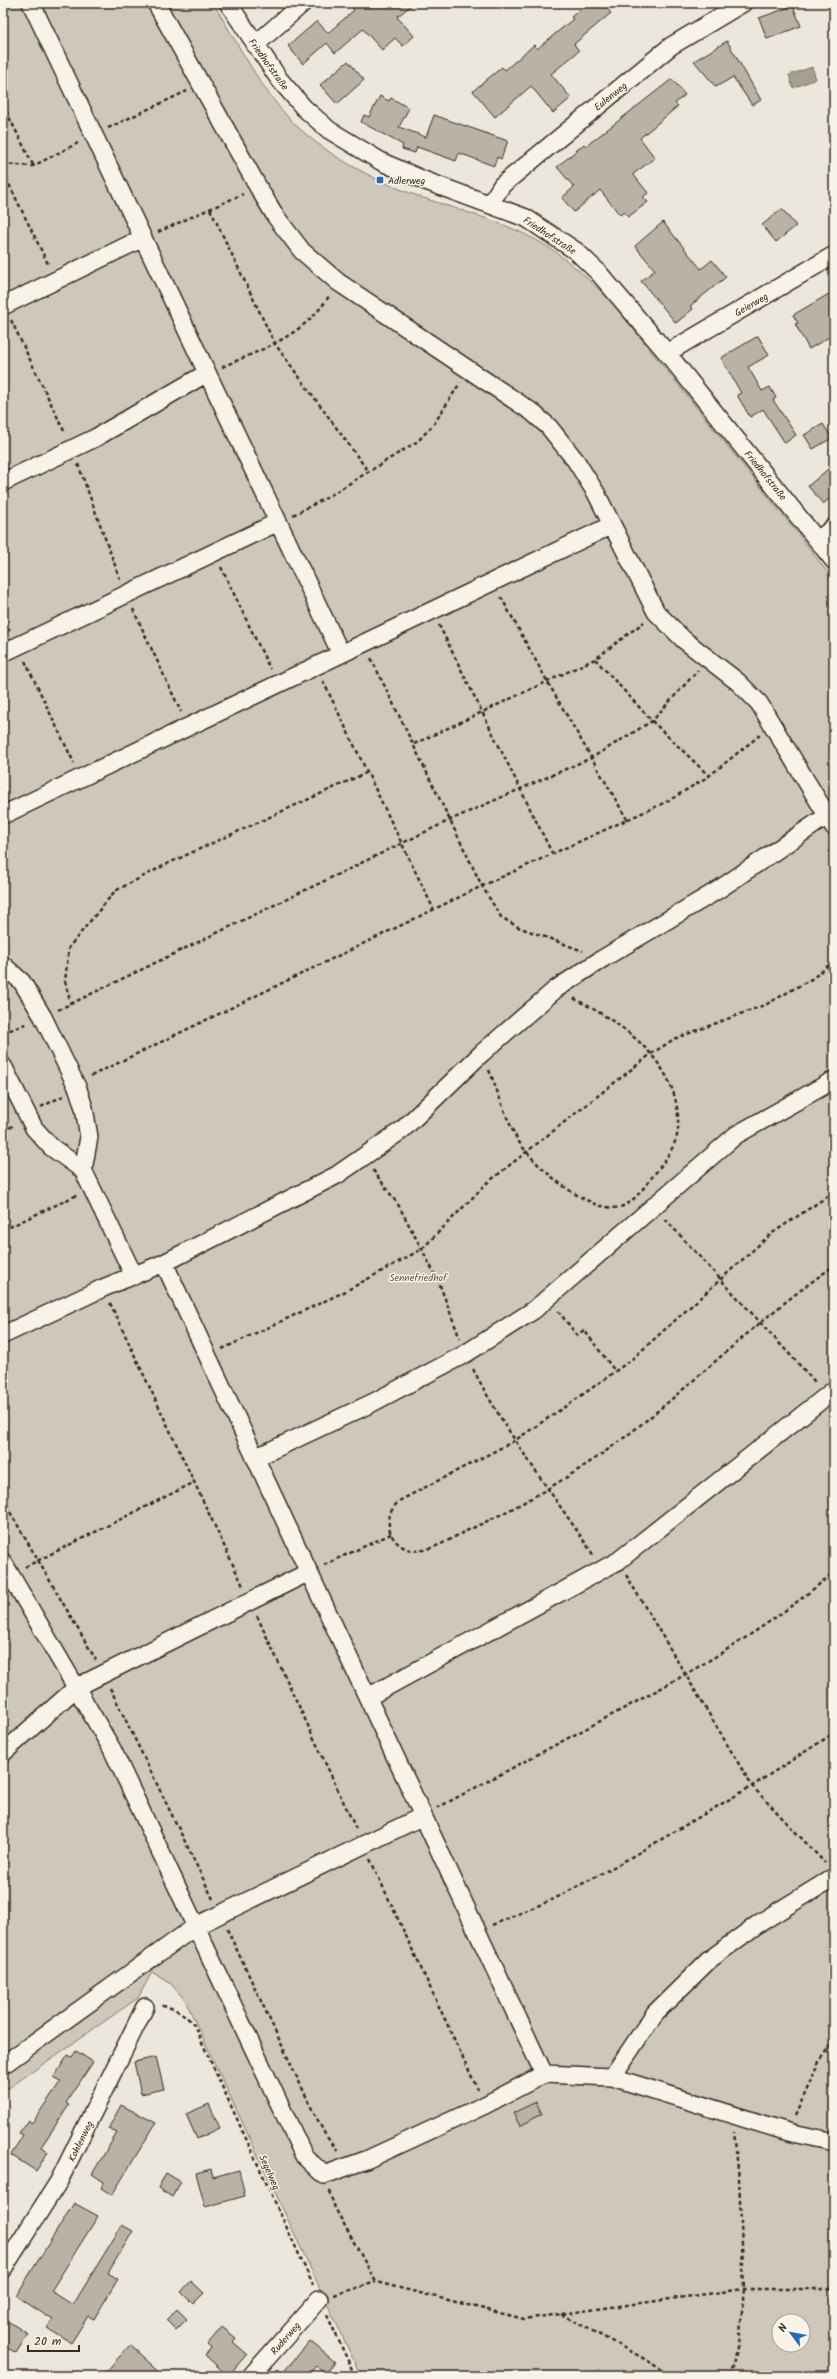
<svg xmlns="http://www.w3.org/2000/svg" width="837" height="2379" font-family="Kalam,sans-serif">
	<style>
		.green { fill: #cec8bc; stroke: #84796d; fill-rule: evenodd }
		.water { fill: #a89f93; stroke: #7c7064 }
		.building { fill: #bab2a7; stroke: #3b2a1e }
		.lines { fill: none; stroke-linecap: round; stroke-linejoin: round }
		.minor-casing { stroke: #3b2a1e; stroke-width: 20 }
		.path { stroke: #3b2a1e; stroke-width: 2.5; stroke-dasharray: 4 3; stroke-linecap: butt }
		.minor { stroke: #f7f3e8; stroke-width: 17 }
		.poi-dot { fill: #1f6fb2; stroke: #f7f3e8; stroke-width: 1.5 }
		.labels { text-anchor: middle; stroke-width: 3; stroke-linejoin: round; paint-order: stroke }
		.street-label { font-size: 10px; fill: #3b2a1e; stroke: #f7f3e8 }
		.poi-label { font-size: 10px; fill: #3b2a1e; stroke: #f7f3e8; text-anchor: start }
		.park-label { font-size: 10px; fill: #605246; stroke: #f7f3e8 }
	</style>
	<rect width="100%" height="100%" fill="#ece7dc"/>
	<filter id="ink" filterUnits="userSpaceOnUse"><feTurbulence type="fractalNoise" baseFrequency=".025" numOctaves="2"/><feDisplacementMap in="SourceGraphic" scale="8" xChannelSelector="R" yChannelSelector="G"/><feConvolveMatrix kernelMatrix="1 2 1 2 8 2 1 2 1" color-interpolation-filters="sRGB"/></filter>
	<g filter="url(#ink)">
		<path class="green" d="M3 3H213C241 48 266 102 308 136 333 157 371 178 402 190 447 208 495 217 538 241 565 256 588 279 610 300L799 535 834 581V2376H361L185 2000 170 1983 152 1972 138 1998 3 2092ZM779 2321H803V2345H779Z"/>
		<path class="water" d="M812 67 816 79 793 88 789 75Z"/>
		<path class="building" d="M348 3H414L397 17 414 36 403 46 395 38 382 50 363 29 335 53 327 43 303 64 288 46 317 21 328 33 354 10Z
			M588 3H602L611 13 574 44 579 51 551 74 571 98 553 113 531 86 495 117 473 91 502 67 505 70 534 45 537 49 573 19 571 17Z
			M793 6 801 26 767 39 759 18Z
			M727 41 761 100 752 105 733 77 716 87 694 61Z
			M348 61 364 80 337 104 320 85Z
			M672 79 685 95 675 103 678 106 640 138 655 158 633 174 648 193 643 197 648 202 628 217 624 212 620 215 600 190 574 212 562 198 574 187 557 167 584 144 586 146Z
			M380 96 389 101 391 98 409 108 399 127 426 137 434 115 508 141 501 159 497 157 494 166 459 153 456 161 417 147 415 153 402 149 403 145 361 122 364 115 369 117Z
			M782 209 796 226 776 242 762 225Z
			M663 222 701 269 712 260 726 277 690 306 693 309 676 323 641 281 655 270 635 246Z
			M834 291V334L809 349 795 324 798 323 793 315Z
			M758 336 769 355 748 367 762 391 770 387 776 398 773 400 796 435 785 443 763 409 750 417 737 395 741 393 721 358Z
			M823 424 832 438 813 449 804 435Z
			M834 464V495L823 504 808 486Z
			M76 2051 93 2062 66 2103 69 2105 41 2147 48 2152 36 2171 11 2155 23 2135 19 2133 28 2120 32 2123 61 2081 54 2077 68 2055 72 2057Z
			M156 2057 164 2089 141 2094 134 2062Z
			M536 2102 542 2114 520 2126 513 2113Z
			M209 2104 220 2128 197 2139 186 2114Z
			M121 2105 156 2123 112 2195 101 2188 104 2182 92 2174 117 2133 108 2129Z
			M211 2169 213 2177 239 2170 245 2196 205 2207 196 2173Z
			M166 2173 181 2182 172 2197 158 2188Z
			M74 2203 98 2216 51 2291 73 2305 122 2225 133 2231 108 2273 118 2279 94 2319 88 2316 71 2343 47 2328 53 2320 16 2296Z
			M191 2281 204 2293 193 2304 181 2292Z
			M177 2309 187 2319 176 2330 166 2320Z
			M3 2318 28 2334 16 2353 3 2345Z
			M222 2327 236 2338 233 2342 247 2354 228 2376 205 2355 211 2348 207 2345Z
			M310 2341 335 2362 325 2374 316 2366 307 2376H280Z
			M130 2345 164 2376H102Z"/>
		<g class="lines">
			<g class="minor-casing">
				<path id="minor" d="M31 3 341 654
					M156 3 258 187 276 217 302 251 338 282 532 412 549 427 576 461 596 493 656 612 684 640 738 682 759 703 834 827
					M228 3 279 79 304 108 329 130 382 162 426 181 526 218 576 251 598 272 667 353 834 561
					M255 45 303 3
					M490 204 502 185 671 46 743 3
					M3 306 143 238
					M667 353 834 255
					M3 482 95 438 207 373
					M818 540 834 527
					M3 653 278 522
					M3 815 612 525
					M3 965 22 982 43 1017 78 1089 84 1108 89 1137 83 1170 134 1276
					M3 1066 34 1128 51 1147 83 1170
					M164 1263 544 2074
					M3 1335 103 1288 164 1263 337 1175 402 1130 482 1053 556 989 602 959 718 890 834 811
					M255 1458 372 1403 465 1354 534 1310 736 1135 834 1080
					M3 1562 112 1749 304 2156 324 2175 366 2160 485 2105 544 2074 612 2077 788 2132 834 2142
					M368 1697 618 1561 834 1390
					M3 1753 77 1687 309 1572
					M3 2065 196 1926 423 1816
					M612 2077 655 2013 709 1960 758 1924 834 1877
					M3 2269 59 2181 145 2007
					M251 2376 319 2299"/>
			</g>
			<path class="path" d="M3 105 33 165
				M108 128 187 91
				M3 164 33 166 78 143
				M3 172 49 266
				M210 209 275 344 368 471
				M158 232 243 194
				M11 320 65 433
				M222 367C263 349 305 335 329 296
				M78 464 120 579
				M293 515 326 498 418 441 434 424 460 383
				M221 567 270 669
				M501 597 547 681 628 821
				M133 609 181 712
				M3 616 10 631
				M439 625 552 853
				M371 658 482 886 501 917 518 927 583 951
				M595 659 652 721 709 776
				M25 661 74 763
				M323 681 434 910
				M414 744 595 659 644 622
				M71 1005 65 981 69 947 115 891 169 863 368 772
				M58 1010 450 820 593 757 652 721 698 670
				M3 1033 28 1023
				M489 1070C498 1092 505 1116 516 1137 530 1163 592 1218 623 1206 635 1201 645 1186 653 1176 663 1163 677 1146 678 1129 682 1064 624 1024 573 998
				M91 1076 482 886 668 801 709 776 760 735
				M41 1107 63 1096
				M3 1131 15 1125
				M373 1170 399 1206 438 1280 460 1339
				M834 1192 771 1234 631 1360 578 1398 514 1441 399 1501C393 1507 389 1513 389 1522 388 1531 393 1540 400 1545 419 1560 446 1541 464 1532 533 1501 596 1462 654 1414 713 1365 771 1309 834 1266
				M665 1219 816 1383
				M3 1230 77 1195
				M110 1303 243 1586
				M558 1311 577 1335 584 1330 615 1371
				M222 1349 344 1292 422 1249 487 1183 651 1054 674 1039 767 1004 813 978 834 961
				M473 1369C507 1435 553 1494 594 1556
				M3 1500 96 1660
				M324 1565 391 1534
				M25 1567 195 1482
				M626 1575 752 1786 825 1863
				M257 1616 357 1831
				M110 1688 213 1899
				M437 1808C494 1778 551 1747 608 1717 688 1674 764 1632 834 1572
				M370 1859 478 2090
				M492 1925 554 1899 621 1863 752 1786 834 1733
				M227 1929 312 2109 326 2136 340 2153
				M162 2006C176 2008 185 2014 194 2025L313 2285
				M795 2116 819 2062 834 2042
				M329 2191 335 2208 376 2282 524 2319 744 2289H834
				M334 2295 376 2282
				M561 2314 641 2357 672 2376
				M327 2315 355 2376
				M729 2376 739 2344 744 2289 739 2178 734 2132"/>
			<use href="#minor" class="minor"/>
		</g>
	</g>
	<rect class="poi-dot" x="376" y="176" width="8" height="8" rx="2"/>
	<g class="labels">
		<g class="street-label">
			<text transform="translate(269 64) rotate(54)" y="4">Friedhofstraße</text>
			<text transform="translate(610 96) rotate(-39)" y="4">Eulenweg</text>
			<text transform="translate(550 235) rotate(33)" y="4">Friedhofstraße</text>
			<text transform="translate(751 304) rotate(-30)" y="4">Geierweg</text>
			<text transform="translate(766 475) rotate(51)" y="4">Friedhofstraße</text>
			<text transform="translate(80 2141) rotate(-64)" y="4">Kohlenweg</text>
			<text transform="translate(270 2172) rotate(66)" y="4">Segelweg</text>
			<text transform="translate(285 2338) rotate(-49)" y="4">Ruderweg</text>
		</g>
		<g class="poi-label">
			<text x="388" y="184">Adlerweg</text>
		</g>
		<g class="park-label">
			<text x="418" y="1281">Sennefriedhof</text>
		</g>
	</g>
	<rect width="837" height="2379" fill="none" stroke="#f7f3e8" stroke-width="16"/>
	<rect x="8" y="8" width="821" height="2363" fill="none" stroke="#3b2a1e" stroke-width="1.5" filter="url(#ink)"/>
	<g transform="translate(791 2333) rotate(302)"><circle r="19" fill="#f7f3e8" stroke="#aca397"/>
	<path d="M0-3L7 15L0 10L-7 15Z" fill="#1f6fb2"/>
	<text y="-6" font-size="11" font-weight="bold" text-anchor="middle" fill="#3b2a1e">N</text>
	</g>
	<path d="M28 2345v6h51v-6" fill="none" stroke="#3b2a1e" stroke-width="2"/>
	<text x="34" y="2345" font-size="12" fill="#3b2a1e" stroke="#f7f3e8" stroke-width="3" paint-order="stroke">20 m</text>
</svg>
